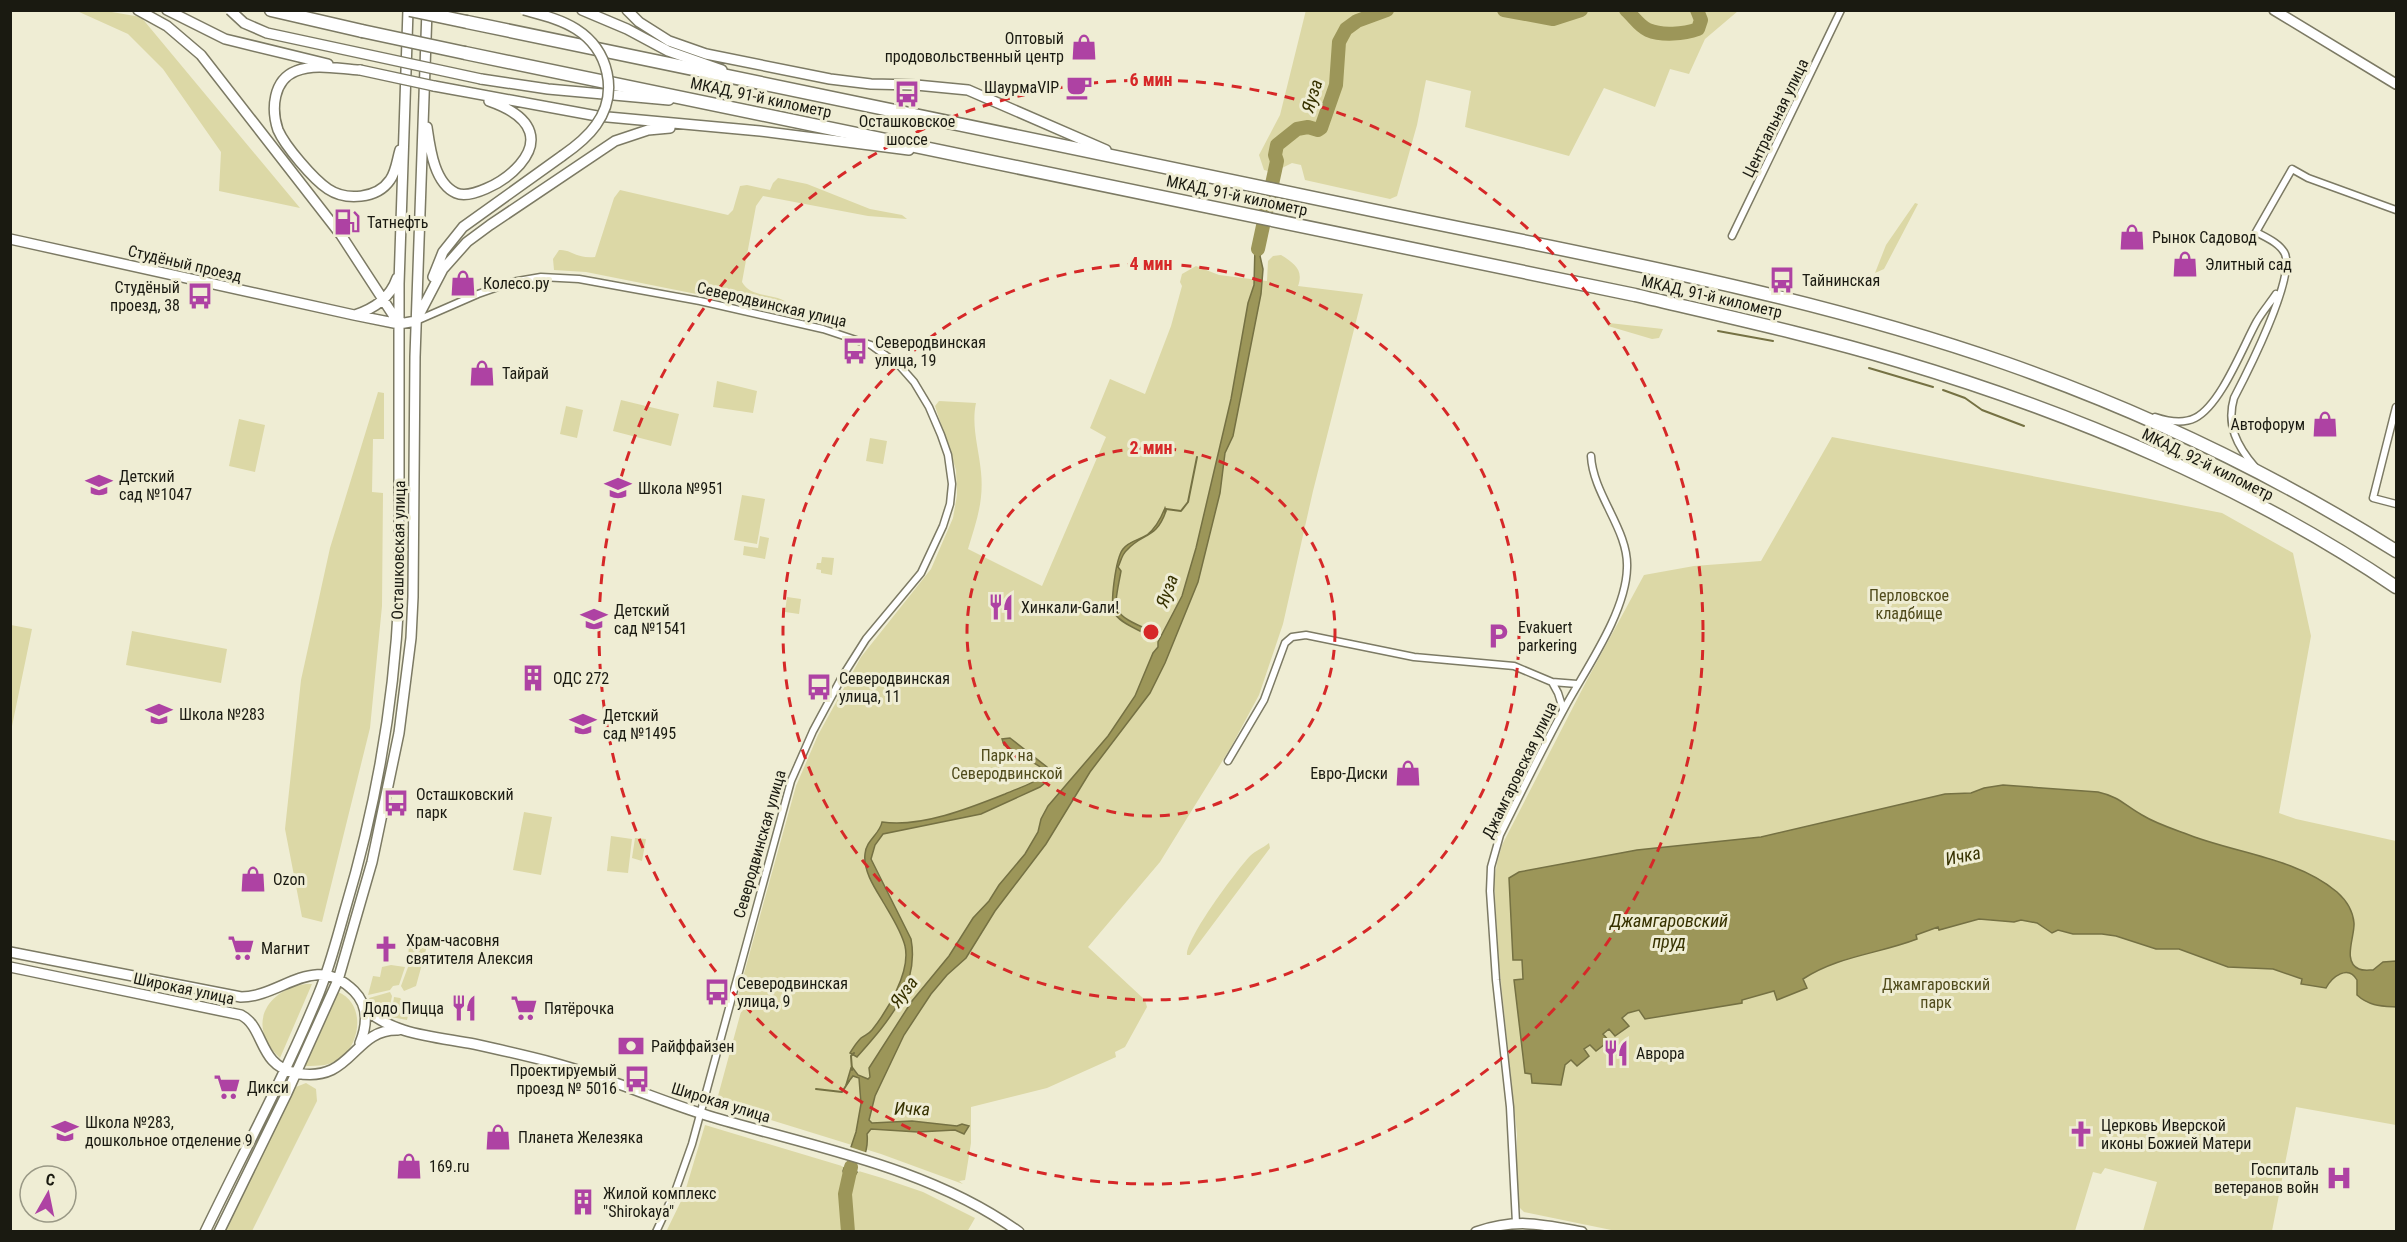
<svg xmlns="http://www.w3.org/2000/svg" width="2407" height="1242" font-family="'Roboto Condensed',sans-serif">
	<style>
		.green { fill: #dcd8a6 }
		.water { fill: #9c9659; stroke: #757143; stroke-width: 1.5 }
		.pier { fill: #efedd4 }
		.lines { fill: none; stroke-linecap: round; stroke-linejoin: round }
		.stream { stroke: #757143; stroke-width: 2 }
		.river { stroke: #9c9659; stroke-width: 14 }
		.street-casing { stroke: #7c7a64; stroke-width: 9 }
		.secondary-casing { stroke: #7c7a64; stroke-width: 12 }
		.highway-casing { stroke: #7c7a64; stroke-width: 15 }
		.street { stroke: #fff; stroke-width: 6 }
		.secondary { stroke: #fff; stroke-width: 9 }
		.highway { stroke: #fff; stroke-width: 12 }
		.secondary-bridge-casing { stroke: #7c7a64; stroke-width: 12; stroke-linecap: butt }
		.highway-bridge-casing { stroke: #7c7a64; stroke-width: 15; stroke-linecap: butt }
		.secondary-bridge { stroke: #fff; stroke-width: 9 }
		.highway-bridge { stroke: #fff; stroke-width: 12 }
		.ring { fill: none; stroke: #d62828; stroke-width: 3; stroke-dasharray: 10 8 }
		.labels { text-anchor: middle; stroke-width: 6; stroke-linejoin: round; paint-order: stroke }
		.poi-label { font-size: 16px; fill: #1a1a11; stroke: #efedd4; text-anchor: start }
		.street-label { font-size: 16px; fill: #1a1a11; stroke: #efedd4 }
		.park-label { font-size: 16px; fill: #504b1b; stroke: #efedd4 }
		.water-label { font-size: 18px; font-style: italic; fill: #373200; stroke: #efedd4 }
		.centre { fill: #d62828; stroke: #efedd4; stroke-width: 3 }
		.ring-label { font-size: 18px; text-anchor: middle; font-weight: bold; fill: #d62828; stroke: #efedd4; stroke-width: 6; stroke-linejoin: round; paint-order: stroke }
	</style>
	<rect width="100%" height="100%" fill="#efedd4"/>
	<path class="green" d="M1306 10H1738V11L1705 39 1689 74 1670 69 1655 107 1604 88 1569 156 1465 127 1471 91 1426 80 1417 125 1397 196 1390 199 1305 180 1301 165 1292 163 1282 168 1281 174 1264 170 1259 155 1280 115Z
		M77 11H106L141 17 300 208 219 191 221 152 163 69 128 34Z
		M778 178 807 184 870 209 902 215 907 219 868 216 763 196 756 206 742 282C752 301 784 291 792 309L786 312 586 272 554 270 553 259 559 250C571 249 576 259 595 257L614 198 620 190 728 215 733 210 740 186 747 185 770 190 773 183Z
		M1915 203 1918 204 1884 269 1875 273 1886 245Z
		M1281 255C1294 263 1304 270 1298 286L1363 294 1313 491 1283 624 1259 695 1231 747 1160 862 1088 947 1145 1000 1147 1007 1125 1047 1115 1052 1116 1057 1047 1088 971 1107V1143L965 1180 959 1181 963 1184 881 1154 719 1104 718 1096 742 1008 735 1006 796 786 818 735 861 657 931 569 953 518 957 495 956 470 935 406 939 401 976 403C971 426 979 449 981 472 984 502 976 522 968 549L1042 586 1106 437 1090 428 1110 379 1145 394 1171 326 1182 286 1180 282 1182 274 1196 266 1219 275 1267 281 1268 261 1273 256Z
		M1609 323 1663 329 1659 338 1652 339 1608 326Z
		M717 381 757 391 753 413 713 407Z
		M378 392 384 393V439H373L372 492 383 493 382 606 370 728 322 922 302 917 285 829 301 680 330 548Z
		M621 400 679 414 671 446 613 431Z
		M566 406 583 410 577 438 560 434Z
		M239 419 265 425 255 472 229 466Z
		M1832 437 2222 513 2293 553 2311 636 2279 813 2296 819 2396 841V1125L2296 1107 2272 1231H2143L2157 1182 2105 1168 2101 1174 2093 1172 2075 1231 1621 1232 1524 1212 1519 1207 1517 1197V1134L1499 964 1494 881 1497 863 1502 845 1587 680 1644 575 1694 566 1761 561Z
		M870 438 887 441 883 464 866 461Z
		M742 495 765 499 757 544 734 540Z
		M760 536 769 538 765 559 743 555 744 546 758 548Z
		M822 557 834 558 832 575 821 573V570L816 569 817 563H821Z
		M787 597 801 599 799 614 785 612Z
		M11 625 32 629 11 731 10 625Z
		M132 631 227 649 221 683 126 665Z
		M524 812 552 817 541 875 513 870Z
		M611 836 632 839 628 873 607 871Z
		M635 838 646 839 642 861 632 858Z
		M1269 843 1270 848 1190 955H1187C1186 938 1236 871 1250 856 1255 851 1263 848 1269 843Z
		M424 939 428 942 416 986 404 991 401 986 408 967 409 940Z
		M391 965 405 967 399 985 393 986 390 990 368 995 373 976 380 977 382 967Z
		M306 984H312L280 1058C246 1027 265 990 306 984Z
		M338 992C365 1003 361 1041 342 1057 331 1066 319 1066 305 1066Z
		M390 992 392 996 388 1016C375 1014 374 1010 369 998Z
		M394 997 400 998 410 1007 407 1020 391 1017Z
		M306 1083 316 1089 317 1101 252 1231 225 1232 291 1095 296 1087Z
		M705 1125 882 1178 923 1192 975 1218 967 1232H666L684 1195Z"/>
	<path class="water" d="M1259 232 1267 234 1260 256 1263 269 1261 294 1233 436 1225 453 1220 493 1198 582 1165 663 1150 693 1090 772 1046 844 995 911 966 958 947 975 931 994 904 1035 875 1096 869 1120 872 1123 912 1121 957 1126 962 1124 969 1126 964 1134 955 1130 918 1132 871 1129 867 1134C869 1150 860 1174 847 1183L843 1171 856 1132 861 1104 859 1078 853 1076 846 1085 851 1068 852 1067 858 1075 868 1079 870 1077 869 1068 912 1001 949 956 973 918 989 901 999 885 1025 854 1038 832 1041 819 1048 806 1108 736 1135 696 1153 653 1158 647V642L1182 596 1196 548 1231 399 1248 303 1254 285 1255 246Z
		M1165 508 1166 511C1156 540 1143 532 1127 550 1122 554 1121 561 1118 567L1121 571C1114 610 1109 613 1149 630L1146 634C1136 629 1121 623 1115 614 1109 605 1116 558 1123 549 1129 541 1139 540 1147 535 1156 528 1161 518 1165 508Z
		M1010 738 1047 767 1051 778 1040 787 981 814 883 834 875 845 871 859 911 939C920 987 886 1024 857 1057L850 1053C853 1048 857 1042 861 1038 865 1035 869 1034 872 1030 887 1011 911 972 905 946 901 930 890 914 882 900 874 887 863 870 865 854 866 840 880 834 882 822 920 828 970 808 1005 794 1018 788 1031 785 1043 776L1044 772 1039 766 1004 745 1002 739Z
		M2003 785 2098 792C2120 797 2124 805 2142 815 2155 823 2170 828 2184 833 2232 853 2296 857 2337 892 2346 900 2353 911 2354 923 2355 936 2342 962 2359 969 2363 971 2369 970 2373 970L2383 962 2396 961V1007C2381 1006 2369 1006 2357 995V980C2348 964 2332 977 2326 988L2301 984 2302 979 2273 969 2228 967 2179 949H2156L2116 936 2102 934H2073L2058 930 2052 933 2037 923 2021 920 2014 922 1979 919 1939 930 1938 927 1916 935 1917 939C1878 954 1838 956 1803 979L1807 988 1777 1000 1774 991 1742 1000V1003L1645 1019 1639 1010 1628 1013 1622 1018 1629 1026 1615 1036 1609 1029 1603 1034 1609 1041 1596 1051 1590 1045 1584 1049 1589 1056 1577 1066 1571 1060 1565 1065 1561 1085 1532 1083 1531 1074 1525 1073 1514 980 1523 979 1522 960H1513L1509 878 1519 872 1637 850 1761 837 1945 794 1971 793 1984 788Z"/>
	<path class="pier" d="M847 1146 868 1153 859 1172 841 1166Z"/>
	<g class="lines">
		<path class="stream" d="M1718 331 1773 341
			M1869 368 1933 387
			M1943 390 1965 398 1982 410 2024 426
			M1165 512 1166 509 1181 511 1188 502 1197 457
			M852 1070 851 1056 854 1053
			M816 1089 842 1092 849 1081"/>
		<path class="river" d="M1504 10 1553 19 1581 10
			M1626 10C1634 17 1639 26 1648 30 1662 36 1684 34 1698 29L1701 20 1697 10
			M1258 249 1277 161 1275 155 1277 145 1297 129 1308 127 1318 130 1321 128 1336 85 1339 42 1346 29 1357 21 1387 10
			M848 1232 845 1194 851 1167"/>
		<g class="street-casing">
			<path id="street" d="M1732 236 1841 10
				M416 321 478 294 512 282 541 277 579 279 700 301 823 329 871 345 899 365 914 382 929 407 941 435 948 455 952 484 950 504 943 526 921 573 866 639 842 677 813 731 791 781 692 1144 676 1189 656 1232
				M2396 407 2373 498 2396 504
				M2155 417C2167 421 2183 424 2195 418 2221 405 2243 346 2257 321 2263 311 2270 303 2276 294
				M2255 467C2237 446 2226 425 2234 398 2247 373 2295 279 2285 254 2280 243 2265 237 2256 232L2292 169 2308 178 2396 210
				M1552 682 1577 684
				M1228 761 1264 700 1285 643 1292 637 1306 635 1414 657 1514 666 1552 682 1558 693 1563 709
				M1516 1223 1510 1107 1496 980 1490 891 1491 867 1500 835C1521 793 1541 751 1564 709 1585 670 1626 613 1627 568 1629 530 1593 495 1591 456"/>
		</g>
		<g class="secondary-casing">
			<path id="secondary" d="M138 10 167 26 201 55 341 235 399 324
				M167 10 225 39 328 64
				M582 10 627 29 668 51 722 70
				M627 10 639 22 669 41 706 54 830 79 871 84 916 85 968 90 1106 150
				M2274 10 2396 84
				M360 70C340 69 315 63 296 71 273 80 271 109 278 130 285 146 313 179 328 189 346 201 377 199 390 180 396 172 397 160 400 150
				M481 79 548 89 669 100
				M434 86 597 116 760 131 909 150
				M427 127C430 148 434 183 456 193 482 205 589 136 489 101
				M10 239 354 315 399 324 416 321
				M433 277 443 252 463 227 562 156
				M355 315C375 308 390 298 397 278
				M419 315 443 269 467 242 490 225 615 141 648 130 670 128
				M10 952 241 997C282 997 314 951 354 991 369 1006 367 1026 360 1043
				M10 967 241 1015C265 1027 258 1066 296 1073 353 1084 352 1029 398 1030
				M364 1007C390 1035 439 1037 474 1044 501 1050 528 1056 554 1063 607 1077 657 1100 709 1116 813 1147 929 1167 1019 1232
				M205 1232C243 1153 286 1074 319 993 330 966 337 938 345 910 376 807 394 704 399 597V284L408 10
				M219 1232 287 1093 338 980 372 862 399 733 411 638 413 597 415 357 427 10
				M1476 1232C1517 1218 1540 1224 1582 1232"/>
		</g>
		<g class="highway-casing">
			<path id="highway" d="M271 10 362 31
				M467 22C764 83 1061 144 1357 207 1574 253 1795 290 2005 363 2142 411 2274 474 2396 551
				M465 53 1635 295C1724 316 1812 335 1899 361 2071 412 2247 486 2396 587"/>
		</g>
		<use href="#street" class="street"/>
		<use href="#secondary" class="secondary"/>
		<use href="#highway" class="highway"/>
		<g class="secondary-bridge-casing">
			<path id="secondary-bridge" d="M230 10 244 23 267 33 481 79
				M524 10C542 15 560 19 576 29 609 50 619 93 596 125 587 138 575 147 562 156
				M360 70 434 86"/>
		</g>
		<g class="highway-bridge-casing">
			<path id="highway-bridge" d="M410 10 467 22
				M362 31 465 53"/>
		</g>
		<use href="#secondary-bridge" class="secondary-bridge"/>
		<use href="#highway-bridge" class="highway-bridge"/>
	</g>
	<g class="ring">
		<circle cx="1151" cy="632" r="184"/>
		<circle cx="1151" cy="632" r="368"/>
		<circle cx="1151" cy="632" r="552"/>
	</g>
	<defs>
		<g id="shop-bare" transform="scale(2.07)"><path d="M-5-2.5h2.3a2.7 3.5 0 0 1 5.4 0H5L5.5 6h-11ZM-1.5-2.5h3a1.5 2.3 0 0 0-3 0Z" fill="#ae42a3" stroke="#efedd4" stroke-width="2.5" paint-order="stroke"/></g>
		<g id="cafe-bare" transform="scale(2.07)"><path d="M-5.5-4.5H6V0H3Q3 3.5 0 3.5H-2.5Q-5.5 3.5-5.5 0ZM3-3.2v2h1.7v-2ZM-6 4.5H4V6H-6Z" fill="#ae42a3" stroke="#efedd4" stroke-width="2.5" paint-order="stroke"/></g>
		<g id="bus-bare" transform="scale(2.07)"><path d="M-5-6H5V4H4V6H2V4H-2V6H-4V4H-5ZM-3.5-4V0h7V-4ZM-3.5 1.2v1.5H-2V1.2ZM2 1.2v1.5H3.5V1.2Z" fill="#ae42a3" stroke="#efedd4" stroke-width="2.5" paint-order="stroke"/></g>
		<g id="fuel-bare" transform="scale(2.07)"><path d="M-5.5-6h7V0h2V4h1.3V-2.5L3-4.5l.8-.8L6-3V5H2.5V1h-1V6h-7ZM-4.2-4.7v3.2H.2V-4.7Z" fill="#ae42a3" stroke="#efedd4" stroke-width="2.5" paint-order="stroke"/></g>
		<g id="school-bare" transform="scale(2.07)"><path d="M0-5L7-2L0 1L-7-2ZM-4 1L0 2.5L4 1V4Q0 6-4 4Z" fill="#ae42a3" stroke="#efedd4" stroke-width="2.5" paint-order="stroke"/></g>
		<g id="restaurant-bare" transform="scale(2.07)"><path d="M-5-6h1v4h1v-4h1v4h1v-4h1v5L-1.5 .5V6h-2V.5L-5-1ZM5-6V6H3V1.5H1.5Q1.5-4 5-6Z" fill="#ae42a3" stroke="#efedd4" stroke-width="2.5" paint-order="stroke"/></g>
		<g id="parking-bare" transform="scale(2.07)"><path d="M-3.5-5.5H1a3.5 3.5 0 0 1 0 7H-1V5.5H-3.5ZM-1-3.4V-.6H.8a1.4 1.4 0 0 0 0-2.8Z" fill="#ae42a3" stroke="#efedd4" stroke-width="2.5" paint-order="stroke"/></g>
		<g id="building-bare" transform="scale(2.07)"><path d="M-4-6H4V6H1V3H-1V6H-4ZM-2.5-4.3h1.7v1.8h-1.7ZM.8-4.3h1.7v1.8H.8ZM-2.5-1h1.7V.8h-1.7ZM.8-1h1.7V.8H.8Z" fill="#ae42a3" stroke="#efedd4" stroke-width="2.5" paint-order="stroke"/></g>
		<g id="supermarket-bare" transform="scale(2.07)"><path d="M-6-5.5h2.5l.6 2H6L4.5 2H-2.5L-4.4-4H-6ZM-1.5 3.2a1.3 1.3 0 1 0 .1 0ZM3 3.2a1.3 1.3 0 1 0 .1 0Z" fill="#ae42a3" stroke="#efedd4" stroke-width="2.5" paint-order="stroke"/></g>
		<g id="church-bare" transform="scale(2.07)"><path d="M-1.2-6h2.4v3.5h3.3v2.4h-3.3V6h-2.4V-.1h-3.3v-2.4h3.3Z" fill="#ae42a3" stroke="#efedd4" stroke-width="2.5" paint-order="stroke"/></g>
		<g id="bank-bare" transform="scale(2.07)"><path d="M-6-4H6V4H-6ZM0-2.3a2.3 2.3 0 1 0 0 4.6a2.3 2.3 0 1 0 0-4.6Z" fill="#ae42a3" stroke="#efedd4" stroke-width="2.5" paint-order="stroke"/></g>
		<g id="hospital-bare" transform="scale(2.07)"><path d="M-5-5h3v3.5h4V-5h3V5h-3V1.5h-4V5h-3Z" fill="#ae42a3" stroke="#efedd4" stroke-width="2.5" paint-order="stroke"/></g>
	</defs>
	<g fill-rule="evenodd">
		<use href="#shop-bare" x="1084" y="47"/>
		<use href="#cafe-bare" x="1079" y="87"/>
		<use href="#bus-bare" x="907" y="94"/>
		<use href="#fuel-bare" x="347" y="222"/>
		<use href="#shop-bare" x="2132" y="237"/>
		<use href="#shop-bare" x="2185" y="264"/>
		<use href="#bus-bare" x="1782" y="280"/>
		<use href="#shop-bare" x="463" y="283"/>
		<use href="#bus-bare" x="200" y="296"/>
		<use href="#bus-bare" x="855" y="351"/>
		<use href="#shop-bare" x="482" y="373"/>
		<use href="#shop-bare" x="2325" y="424"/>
		<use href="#school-bare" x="99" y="485"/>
		<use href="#school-bare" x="618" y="488"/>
		<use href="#restaurant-bare" x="1001" y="607"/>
		<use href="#school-bare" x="594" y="619"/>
		<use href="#parking-bare" x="1498" y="636"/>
		<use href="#building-bare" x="533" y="678"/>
		<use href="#bus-bare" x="819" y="687"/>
		<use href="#school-bare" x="159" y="714"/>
		<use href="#school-bare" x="583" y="724"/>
		<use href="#shop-bare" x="1408" y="773"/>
		<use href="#bus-bare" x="396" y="803"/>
		<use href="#shop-bare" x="253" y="879"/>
		<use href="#supermarket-bare" x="241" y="948"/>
		<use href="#church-bare" x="386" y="949"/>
		<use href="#bus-bare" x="717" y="992"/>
		<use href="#restaurant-bare" x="464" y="1008"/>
		<use href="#supermarket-bare" x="524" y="1008"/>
		<use href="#bank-bare" x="631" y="1046"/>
		<use href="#restaurant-bare" x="1616" y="1053"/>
		<use href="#bus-bare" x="637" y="1079"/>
		<use href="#supermarket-bare" x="227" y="1087"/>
		<use href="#school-bare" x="65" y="1131"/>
		<use href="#church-bare" x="2081" y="1134"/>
		<use href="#shop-bare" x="498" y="1137"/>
		<use href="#shop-bare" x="409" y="1166"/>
		<use href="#hospital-bare" x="2339" y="1178"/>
		<use href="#building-bare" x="583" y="1202"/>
	</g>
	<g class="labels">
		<g class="poi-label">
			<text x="1064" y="44" text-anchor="end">Оптовый<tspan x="1064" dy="18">продовольственный центр</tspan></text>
			<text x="1059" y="93" text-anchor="end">ШаурмаVIP</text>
			<text x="907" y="127" text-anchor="middle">Осташковское<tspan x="907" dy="18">шоссе</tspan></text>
			<text x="367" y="228">Татнефть</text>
			<text x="2152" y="243">Рынок Садовод</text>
			<text x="2205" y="270">Элитный сад</text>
			<text x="1802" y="286">Тайнинская</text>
			<text x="483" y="289">Колесо.ру</text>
			<text x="180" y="293" text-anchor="end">Студёный<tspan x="180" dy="18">проезд, 38</tspan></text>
			<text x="875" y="348">Северодвинская<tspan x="875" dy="18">улица, 19</tspan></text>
			<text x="502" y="379">Тайрай</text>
			<text x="2305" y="430" text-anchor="end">Автофорум</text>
			<text x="119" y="482">Детский<tspan x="119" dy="18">сад №1047</tspan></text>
			<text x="638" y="494">Школа №951</text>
			<text x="1021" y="613">Хинкали-Gали!</text>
			<text x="614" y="616">Детский<tspan x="614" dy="18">сад №1541</tspan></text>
			<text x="1518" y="633">Evakuert<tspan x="1518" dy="18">parkering</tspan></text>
			<text x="553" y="684">ОДС 272</text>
			<text x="839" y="684">Северодвинская<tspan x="839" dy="18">улица, 11</tspan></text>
			<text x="179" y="720">Школа №283</text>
			<text x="603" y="721">Детский<tspan x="603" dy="18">сад №1495</tspan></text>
			<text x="1388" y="779" text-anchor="end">Евро-Диски</text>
			<text x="416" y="800">Осташковский<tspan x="416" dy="18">парк</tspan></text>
			<text x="273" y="885">Ozon</text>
			<text x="406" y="946">Храм-часовня<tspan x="406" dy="18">святителя Алексия</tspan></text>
			<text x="261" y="954">Магнит</text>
			<text x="737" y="989">Северодвинская<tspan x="737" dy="18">улица, 9</tspan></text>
			<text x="444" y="1014" text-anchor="end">Додо Пицца</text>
			<text x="544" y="1014">Пятёрочка</text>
			<text x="651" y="1052">Райффайзен</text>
			<text x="1636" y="1059">Аврора</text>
			<text x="617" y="1076" text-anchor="end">Проектируемый<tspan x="617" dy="18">проезд № 5016</tspan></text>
			<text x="247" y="1093">Дикси</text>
			<text x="85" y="1128">Школа №283,<tspan x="85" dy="18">дошкольное отделение 9</tspan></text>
			<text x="2101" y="1131">Церковь Иверской<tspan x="2101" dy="18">иконы Божией Матери</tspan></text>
			<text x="518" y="1143">Планета Железяка</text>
			<text x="429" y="1172">169.ru</text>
			<text x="2319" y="1175" text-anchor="end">Госпиталь<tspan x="2319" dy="18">ветеранов войн</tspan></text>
			<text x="603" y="1199">Жилой комплекс<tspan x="603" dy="18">"Shirokaya"</tspan></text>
		</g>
		<g class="street-label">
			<text transform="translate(761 97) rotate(12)" y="6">МКАД, 91-й километр</text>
			<text transform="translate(1775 118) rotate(-64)" y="6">Центральная улица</text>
			<text transform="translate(1237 195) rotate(12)" y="6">МКАД, 91-й километр</text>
			<text transform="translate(185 263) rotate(13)" y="6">Студёный проезд</text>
			<text transform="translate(1712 296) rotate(13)" y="6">МКАД, 91-й километр</text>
			<text transform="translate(772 304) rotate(13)" y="6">Северодвинская улица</text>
			<text transform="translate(2208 464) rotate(26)" y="6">МКАД, 92-й километр</text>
			<text transform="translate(398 550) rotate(-89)" y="6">Осташковская улица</text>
			<text transform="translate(1519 770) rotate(-64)" y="6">Джамгаровская улица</text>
			<text transform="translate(759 844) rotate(-74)" y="6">Северодвинская улица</text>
			<text transform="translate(184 988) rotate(12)" y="6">Широкая улица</text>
			<text transform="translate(721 1102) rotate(17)" y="6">Широкая улица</text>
		</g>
		<g class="park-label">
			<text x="1909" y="601">Перловское<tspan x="1909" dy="18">кладбище</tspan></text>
			<text x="1007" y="761">Парк на<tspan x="1007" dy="18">Северодвинской</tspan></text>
			<text x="1936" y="990">Джамгаровский<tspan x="1936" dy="18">парк</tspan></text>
		</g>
		<g class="water-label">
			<text transform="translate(1312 96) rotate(-73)" y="6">Яуза</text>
			<text transform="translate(1167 591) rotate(-70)" y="6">Яуза</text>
			<text transform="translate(1963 856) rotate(-12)" y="6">Ичка</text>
			<text x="1669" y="927">Джамгаровский<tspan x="1669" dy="21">пруд</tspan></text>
			<text transform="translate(904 992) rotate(-53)" y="6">Яуза</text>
			<text transform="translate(912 1109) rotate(1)" y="6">Ичка</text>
		</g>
	</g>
	<circle cx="1151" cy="632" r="9" class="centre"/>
	<g class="ring-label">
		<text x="1151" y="86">6 мин</text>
		<text x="1151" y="270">4 мин</text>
		<text x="1151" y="454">2 мин</text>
	</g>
	<rect width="2407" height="1242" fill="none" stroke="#1a1a11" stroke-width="24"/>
	<g transform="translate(48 1194) rotate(9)"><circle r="28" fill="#efedd4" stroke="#9a9986" stroke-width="1.5"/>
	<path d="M0-4.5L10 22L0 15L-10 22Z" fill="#ae42a3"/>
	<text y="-9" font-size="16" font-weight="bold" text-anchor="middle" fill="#1a1a11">С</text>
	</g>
</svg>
